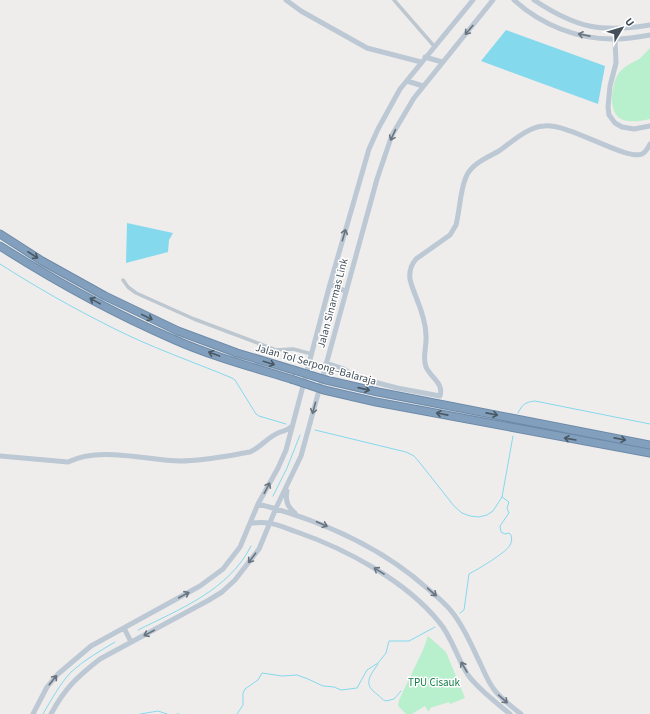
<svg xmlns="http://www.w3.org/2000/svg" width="650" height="714" font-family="'Source Sans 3',sans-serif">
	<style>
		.green { fill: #b8efcc }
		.water { fill: #84d9ed }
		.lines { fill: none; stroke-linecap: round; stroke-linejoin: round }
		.stream { stroke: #84d9ed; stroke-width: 1 }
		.highway-casing { stroke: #6d8ba9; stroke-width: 9 }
		.street { stroke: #bcc7cf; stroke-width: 3.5 }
		.secondary { stroke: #bcc8d4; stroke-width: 5 }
		.highway { stroke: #82a0bd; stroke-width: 7 }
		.highway-bridge-casing { stroke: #6d8ba9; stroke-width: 9; stroke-linecap: butt }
		.highway-bridge { stroke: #82a0bd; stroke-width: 7 }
		.oneway { stroke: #68747f }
		.oneway2 { stroke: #4a5864 }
		.labels { text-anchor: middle; stroke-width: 3; stroke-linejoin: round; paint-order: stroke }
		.street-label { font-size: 11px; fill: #44505a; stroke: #fff }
		.park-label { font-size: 11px; fill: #147c46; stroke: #fff }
	</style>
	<rect width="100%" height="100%" fill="#efecec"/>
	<path class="green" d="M650 48V119C628 124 611 123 612 96 613 89 614 79 619 73 624 66 632 63 639 59 643 56 647 51 650 48Z
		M428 636 446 652 465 698 450 704 449 702 430 708V710L428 711 425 706 412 714H406L398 706 399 700 423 650Z"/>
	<path class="water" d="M506 30 605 66 598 104 481 61Z
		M127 223 173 233 169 240 168 252 126 263Z"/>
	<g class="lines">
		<path class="stream" d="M0 264C36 287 73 308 111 327 150 347 191 361 232 378L235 380 256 414 259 416 286 424
			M518 413C522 405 525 402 535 401L650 424
			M315 430 406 452 414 456 420 463 454 506 462 513 470 516 479 517 487 515 493 511 502 497 513 436
			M273 496 287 468 300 435
			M460 613 464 610 469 574C478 569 506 553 510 545 512 542 512 539 511 535L509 533 505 534 501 532 500 526 509 513 507 508 509 502 502 497
			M138 630C180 609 229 590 251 546
			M378 664C370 676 362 684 378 695 381 697 382 700 386 701L394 699 401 691
			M43 714C51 700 60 684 71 672 84 660 100 651 115 642
			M140 714 158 711 167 714
			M177 714H179
			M237 714 243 705V693L245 689 258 680 262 673 282 676 297 675 308 679 323 686 334 687 341 690 357 688 367 670 378 663 386 653 389 641H409L435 627"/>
		<g class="highway-casing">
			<path id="highway" d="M0 234 42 261 105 296 178 331 237 353 294 370
				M0 246C55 281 113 313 173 339 211 356 252 367 291 379
				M326 380 378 392 650 445
				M324 390 376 402 650 453"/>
		</g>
		<path class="street" d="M394 0 434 46
			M123 280 128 287 136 293 194 319 276 350 293 349 312 354"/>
		<path class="secondary" d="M286 0 301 11 367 48 421 62
			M514 0C541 25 579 40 616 39 627 39 639 37 650 35
			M534 0C576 28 601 33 650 25
			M615 39 616 63 610 86 608 107 609 115 615 123 622 127 634 129 650 126
			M425 57 442 62
			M407 81 423 86
			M330 284 345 291
			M326 363 344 369 355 377 397 388 440 396C444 383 431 378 426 367 422 357 427 346 426 336 426 323 421 309 416 297 414 291 411 285 410 279 409 272 411 265 416 259L450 235 456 225C460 209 460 191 466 177 471 164 488 157 499 151 512 142 527 127 544 126 569 123 626 161 642 154 646 152 648 148 650 144
			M0 456 68 462C99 446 146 460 180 461 204 461 227 456 250 452 261 447 268 437 278 433 284 430 286 432 292 426
			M287 491C285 500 287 507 295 513
			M258 504C320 520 380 546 428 589 436 596 445 603 452 612 465 628 472 647 481 665 485 674 489 684 496 692 503 700 512 707 521 714
			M250 523C256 523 262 522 268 523 278 524 288 529 297 532 346 549 406 581 439 622 452 637 457 658 468 675 479 690 496 702 510 714
			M124 628 131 642
			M33 714 47 687 58 674 91 646 200 586 223 569 240 547 258 504 278 468 286 450 330 284 369 149 378 129 400 89 473 0
			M51 714C65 688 77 677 100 659L209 600 222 592 235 580 259 549 276 508 301 456 377 179 392 135 414 98 493 0"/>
		<use href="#highway" class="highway"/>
		<g class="highway-bridge-casing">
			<path id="highway-bridge" d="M294 370 326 380
				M291 379 324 390"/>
		</g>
		<use href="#highway-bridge" class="highway-bridge"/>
	</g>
	<defs><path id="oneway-shaft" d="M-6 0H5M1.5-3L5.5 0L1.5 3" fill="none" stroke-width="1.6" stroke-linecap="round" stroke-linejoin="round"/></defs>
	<g class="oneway">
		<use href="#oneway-shaft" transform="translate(469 30) rotate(130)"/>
		<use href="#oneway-shaft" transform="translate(584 35) rotate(-169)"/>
		<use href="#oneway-shaft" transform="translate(393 135) rotate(115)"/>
		<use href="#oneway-shaft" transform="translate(344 235) rotate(-74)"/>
		<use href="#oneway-shaft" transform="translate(314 408) rotate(105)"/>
		<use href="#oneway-shaft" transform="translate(267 488) rotate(-62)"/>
		<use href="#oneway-shaft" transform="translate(322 524) rotate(23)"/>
		<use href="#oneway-shaft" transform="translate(252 558) rotate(127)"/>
		<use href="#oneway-shaft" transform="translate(379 571) rotate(-148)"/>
		<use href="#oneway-shaft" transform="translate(432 592) rotate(41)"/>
		<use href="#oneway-shaft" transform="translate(184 595) rotate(-28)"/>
		<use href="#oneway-shaft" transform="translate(149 633) rotate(152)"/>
		<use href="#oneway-shaft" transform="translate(464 667) rotate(-120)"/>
		<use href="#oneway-shaft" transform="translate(53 680) rotate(-51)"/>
		<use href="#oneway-shaft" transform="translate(503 699) rotate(42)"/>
	</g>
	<g class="oneway2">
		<use href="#oneway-shaft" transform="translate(33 255) rotate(33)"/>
		<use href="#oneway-shaft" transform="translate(95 301) rotate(-151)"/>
		<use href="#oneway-shaft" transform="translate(147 317) rotate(26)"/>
		<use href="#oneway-shaft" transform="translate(214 354) rotate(-160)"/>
		<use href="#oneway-shaft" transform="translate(269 363) rotate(17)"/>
		<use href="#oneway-shaft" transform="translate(364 389) rotate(13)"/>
		<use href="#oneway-shaft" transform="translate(442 414) rotate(-169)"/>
		<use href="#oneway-shaft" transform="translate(492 414) rotate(11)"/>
		<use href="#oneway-shaft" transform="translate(570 439) rotate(-170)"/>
		<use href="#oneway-shaft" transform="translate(620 439) rotate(11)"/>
	</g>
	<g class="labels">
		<g class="street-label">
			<text transform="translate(332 303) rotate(-75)" y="4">Jalan Sinarmas Link</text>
			<text transform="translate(316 364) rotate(16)" y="4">Jalan Tol Serpong–Balaraja</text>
		</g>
		<g class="park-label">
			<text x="434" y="686">TPU Cisauk</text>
		</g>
	</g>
	<g transform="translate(622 28) rotate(52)" stroke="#ffffff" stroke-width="3" paint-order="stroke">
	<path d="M0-3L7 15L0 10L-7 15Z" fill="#44505a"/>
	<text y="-6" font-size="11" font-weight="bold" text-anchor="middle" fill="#44505a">U</text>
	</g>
</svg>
